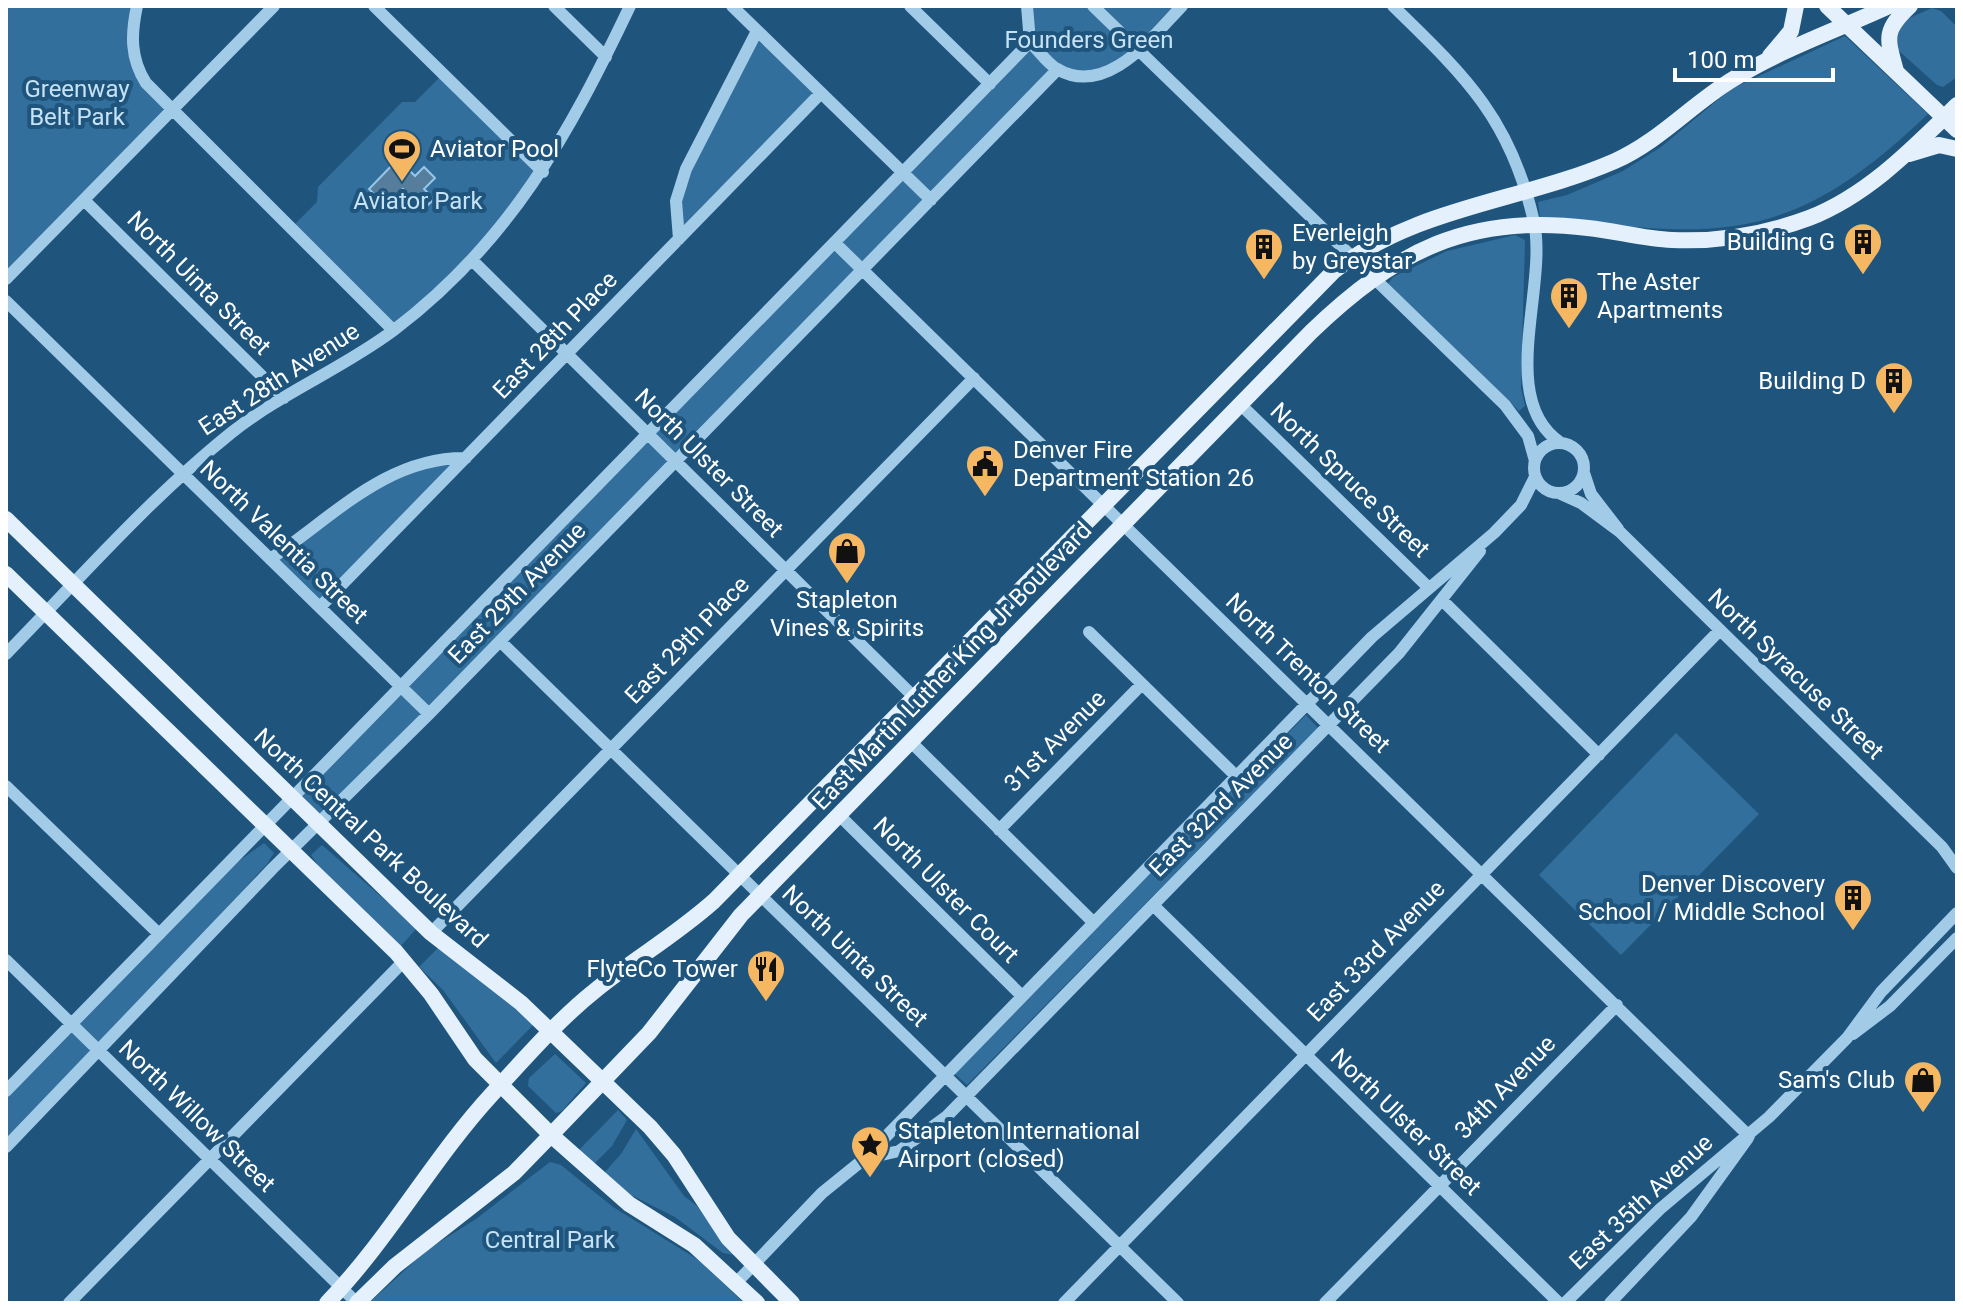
<svg xmlns="http://www.w3.org/2000/svg" width="1963" height="1309" font-family="Roboto,sans-serif">
	<style>
		.green { fill: #326f9c }
		.water { fill: #567d9b; stroke: #96c7e9; stroke-width: 2 }
		.lines { fill: none; stroke-linecap: round; stroke-linejoin: round }
		.minor { stroke: #a2cbe7; stroke-width: 12 }
		.major { stroke: #e4f1fd; stroke-width: 16 }
		.labels { text-anchor: middle; stroke-width: 8; stroke-linejoin: round; paint-order: stroke }
		.park-label { font-size: 24px; fill: #c6e2f6; stroke: #1f557d }
		.poi-label { font-size: 24px; fill: #fff; stroke: #1f557d; text-anchor: start }
		.street-label { font-size: 24px; fill: #fff; stroke: #1f557d }
	</style>
	<rect width="100%" height="100%" fill="#1f557d"/>
	<path class="green" d="M6 6H137L134 59 170 111 6 272Z
		M1027 6H1182L1138 51 1088 75 1057 70 318 824 292 799 1030 43Z
		M1932 8 1941 11 1957 27V77L1943 87 1937 85 1898 50 1895 35 1903 21Z
		M757 31 821 93 679 239 676 201Z
		M1845 36 1928 114C1789 247 1720 238 1540 217L1538 202 1567 195 1623 171 1661 147 1731 89Z
		M443 74 543 172 516 211 393 330 290 229 317 202 318 187 402 102H415Z
		M1515 235 1525 240 1521 388 1525 406 1519 411 1388 284 1393 277 1447 251Z
		M466 458 320 607 270 559 392 475Z
		M1306 715 1318 728 967 1085 954 1073Z
		M1676 733 1759 814 1621 955 1539 875Z
		M264 843 274 853 267 864 6 1147V1091L239 861Z
		M322 845 417 928 400 947 321 870 311 855Z
		M438 948 535 1023 496 1063 443 990 419 967Z
		M555 1054 586 1083 562 1111 556 1113 528 1086 529 1078Z
		M618 1110 627 1120 612 1146 593 1165 578 1151Z
		M636 1129 684 1196 697 1206 735 1255 723 1253 675 1217 631 1195 603 1174 621 1154Z
		M550 1162 561 1165 613 1207 700 1261 744 1303H369L427 1250 476 1219Z"/>
	<path class="water" d="M398 159 415 176 424 167 435 178 424 189 434 199 424 209 403 189 386 206 369 189Z"/>
	<g class="lines">
		<path class="minor" d="M137 6C131 34 130 58 146 83L393 330
			M374 6 543 172
			M554 6 606 57
			M732 6 931 200
			M910 6 990 84
			M1027 6 1030 42
			M1093 6 1505 405 1528 436 1535 461
			M1393 6C1465 76 1511 119 1534 222 1548 288 1496 400 1561 443
			M1030 42C1038 50 1047 63 1057 69 1107 98 1152 37 1182 6
			M84 200 284 398
			M679 239 676 201 686 169 757 31
			M836 244 1749 1136
			M473 261 914 697
			M6 279 274 6
			M6 301 429 714
			M1240 404 1429 588
			M1534 468a25 25 0 1 1 50 0a25 25 0 1 1-50 0Z
			M1584 473 1591 494 1618 529
			M1561 494 1581 503 1620 532 1942 847 1957 868
			M270 559C332 518 386 457 466 458
			M1443 601 1599 755
			M320 607 821 93
			M1089 632 1236 776
			M500 641 1178 1303
			M6 654C79 579 149 499 231 433 281 393 342 369 394 330 510 242 569 134 630 6
			M912 743 1094 923
			M6 786 158 933
			M840 816 1022 996
			M999 830 1142 684
			M1153 905 1559 1303
			M431 933 974 378
			M6 960 357 1303
			M1853 1034 1890 1006 1957 938
			M6 1091 1030 42
			M6 1147 273 868 429 714 1058 69
			M864 1159 899 1151 947 1116 1399 653 1480 551
			M736 1283 822 1193 864 1159 906 1116 1372 637 1494 533 1521 505 1535 477
			M69 1303 404 961
			M1064 1303 1720 630
			M1325 1303 1617 1005
			M1565 1303 1660 1209 1769 1117 1847 1038 1881 992 1957 913
			M1610 1303 1691 1217 1748 1138"/>
		<path class="major" d="M1827 6 1957 130
			M1770 56 1791 31 1796 6
			M1896 71C1887 38 1883 31 1910 6
			M1909 154 1939 145 1957 149
			M6 519 431 933 521 1003 650 1127 674 1155 728 1238 792 1303
			M6 574 396 952 431 994 475 1059 551 1135 629 1204 694 1245 757 1303
			M327 1303C390 1238 432 1159 493 1093 526 1057 559 1019 597 989 636 958 677 934 714 901L1334 271C1417 206 1521 202 1615 161 1658 142 1690 106 1730 81 1779 50 1837 30 1889 6
			M357 1303 395 1266 514 1173 551 1135 649 1033 741 915 1311 332C1395 251 1469 213 1588 228 1616 231 1644 239 1672 240 1718 242 1766 234 1809 218 1868 195 1913 148 1957 105"/>
	</g>
	<defs>
		<g id="stadium-pin" transform="scale(2)"><path d="M0 17L-7.5 6A9.5 9.5 0 1 1 7.5 6Z" fill="#f5b762" stroke="#1f557d"/><path d="M0-5a6.5 5 0 1 0 0 10a6.5 5 0 1 0 0-10ZM-3.5-1.8h7v3.6h-7Z" fill="#111"/></g>
		<g id="building-pin" transform="scale(2)"><path d="M0 17L-7.5 6A9.5 9.5 0 1 1 7.5 6Z" fill="#f5b762" stroke="#1f557d"/><path d="M-4-6H4V6H1V3H-1V6H-4ZM-2.5-4.3h1.7v1.8h-1.7ZM.8-4.3h1.7v1.8H.8ZM-2.5-1h1.7V.8h-1.7ZM.8-1h1.7V.8H.8Z" fill="#111"/></g>
		<g id="civic-pin" transform="scale(2)"><path d="M0 17L-7.5 6A9.5 9.5 0 1 1 7.5 6Z" fill="#f5b762" stroke="#1f557d"/><path d="M-.6-6.5H3V-4.5H.6V-3L4-1V1h2V6H-6V1h2V-1L-.6-3ZM-1.2 2.5V6h2.4V2.5Z" fill="#111"/></g>
		<g id="shop-pin" transform="scale(2)"><path d="M0 17L-7.5 6A9.5 9.5 0 1 1 7.5 6Z" fill="#f5b762" stroke="#1f557d"/><path d="M-5-2.5h2.3a2.7 3.5 0 0 1 5.4 0H5L5.5 6h-11ZM-1.5-2.5h3a1.5 2.3 0 0 0-3 0Z" fill="#111"/></g>
		<g id="restaurant-pin" transform="scale(2)"><path d="M0 17L-7.5 6A9.5 9.5 0 1 1 7.5 6Z" fill="#f5b762" stroke="#1f557d"/><path d="M-5-6h1v4h1v-4h1v4h1v-4h1v5L-1.5 .5V6h-2V.5L-5-1ZM5-6V6H3V1.5H1.5Q1.5-4 5-6Z" fill="#111"/></g>
		<g id="sight-pin" transform="scale(2)"><path d="M0 17L-7.5 6A9.5 9.5 0 1 1 7.5 6Z" fill="#f5b762" stroke="#1f557d"/><path d="M0-6L1.8-2.2L6-1.7L2.9 1.2L3.7 5.4L0 3.3L-3.7 5.4L-2.9 1.2L-6-1.7L-1.8-2.2Z" fill="#111"/></g>
	</defs>
	<g fill-rule="evenodd">
		<use href="#stadium-pin" x="402" y="149"/>
		<use href="#building-pin" x="1863" y="242"/>
		<use href="#building-pin" x="1264" y="247"/>
		<use href="#building-pin" x="1569" y="296"/>
		<use href="#building-pin" x="1894" y="381"/>
		<use href="#civic-pin" x="985" y="464"/>
		<use href="#shop-pin" x="847" y="551"/>
		<use href="#building-pin" x="1853" y="898"/>
		<use href="#restaurant-pin" x="766" y="969"/>
		<use href="#shop-pin" x="1923" y="1080"/>
		<use href="#sight-pin" x="870" y="1145"/>
	</g>
	<g class="labels">
		<g class="park-label">
			<text x="1089" y="48">Founders Green</text>
			<text x="77" y="97">Greenway<tspan x="77" dy="28">Belt Park</tspan></text>
			<text x="418" y="209">Aviator Park</text>
			<text x="550" y="1248">Central Park</text>
		</g>
		<g class="poi-label">
			<text x="430" y="157">Aviator Pool</text>
			<text x="1292" y="241">Everleigh<tspan x="1292" dy="28">by Greystar</tspan></text>
			<text x="1835" y="250" text-anchor="end">Building G</text>
			<text x="1597" y="290">The Aster<tspan x="1597" dy="28">Apartments</tspan></text>
			<text x="1866" y="389" text-anchor="end">Building D</text>
			<text x="1013" y="458">Denver Fire<tspan x="1013" dy="28">Department Station 26</tspan></text>
			<text x="847" y="608" text-anchor="middle">Stapleton<tspan x="847" dy="28">Vines &amp; Spirits</tspan></text>
			<text x="1825" y="892" text-anchor="end">Denver Discovery<tspan x="1825" dy="28">School / Middle School</tspan></text>
			<text x="738" y="977" text-anchor="end">FlyteCo Tower</text>
			<text x="1895" y="1088" text-anchor="end">Sam's Club</text>
			<text x="898" y="1139">Stapleton International<tspan x="898" dy="28">Airport (closed)</tspan></text>
		</g>
		<g class="street-label">
			<text transform="translate(199 283) rotate(45)" y="8">North Uinta Street</text>
			<text transform="translate(555 335) rotate(-46)" y="8">East 28th Place</text>
			<text transform="translate(279 379) rotate(-33)" y="8">East 28th Avenue</text>
			<text transform="translate(709 463) rotate(45)" y="8">North Ulster Street</text>
			<text transform="translate(1350 480) rotate(44)" y="8">North Spruce Street</text>
			<text transform="translate(284 542) rotate(44)" y="8">North Valentia Street</text>
			<text transform="translate(517 593) rotate(-46)" y="8">East 29th Avenue</text>
			<text transform="translate(687 640) rotate(-46)" y="8">East 29th Place</text>
			<text transform="translate(952 666) rotate(-46)" y="8">East Martin Luther King Jr Boulevard</text>
			<text transform="translate(1308 673) rotate(44)" y="8">North Trenton Street</text>
			<text transform="translate(1796 674) rotate(44)" y="8">North Syracuse Street</text>
			<text transform="translate(1055 741) rotate(-45)" y="8">31st Avenue</text>
			<text transform="translate(1221 805) rotate(-45)" y="8">East 32nd Avenue</text>
			<text transform="translate(371 838) rotate(43)" y="8">North Central Park Boulevard</text>
			<text transform="translate(946 890) rotate(45)" y="8">North Ulster Court</text>
			<text transform="translate(1376 951) rotate(-46)" y="8">East 33rd Avenue</text>
			<text transform="translate(855 956) rotate(44)" y="8">North Uinta Street</text>
			<text transform="translate(1505 1087) rotate(-46)" y="8">34th Avenue</text>
			<text transform="translate(197 1116) rotate(44)" y="8">North Willow Street</text>
			<text transform="translate(1406 1122) rotate(44)" y="8">North Ulster Street</text>
			<text transform="translate(1641 1202) rotate(-43)" y="8">East 35th Avenue</text>
		</g>
	</g>
	<rect width="1963" height="1309" fill="none" stroke="#ffffff" stroke-width="16"/>
	<path d="M1675 68v12h158v-12" fill="none" stroke="#ffffff" stroke-width="4"/>
	<text x="1687" y="68" font-size="24" fill="#ffffff" stroke="#1f557d" stroke-width="6" paint-order="stroke">100 m</text>
</svg>
